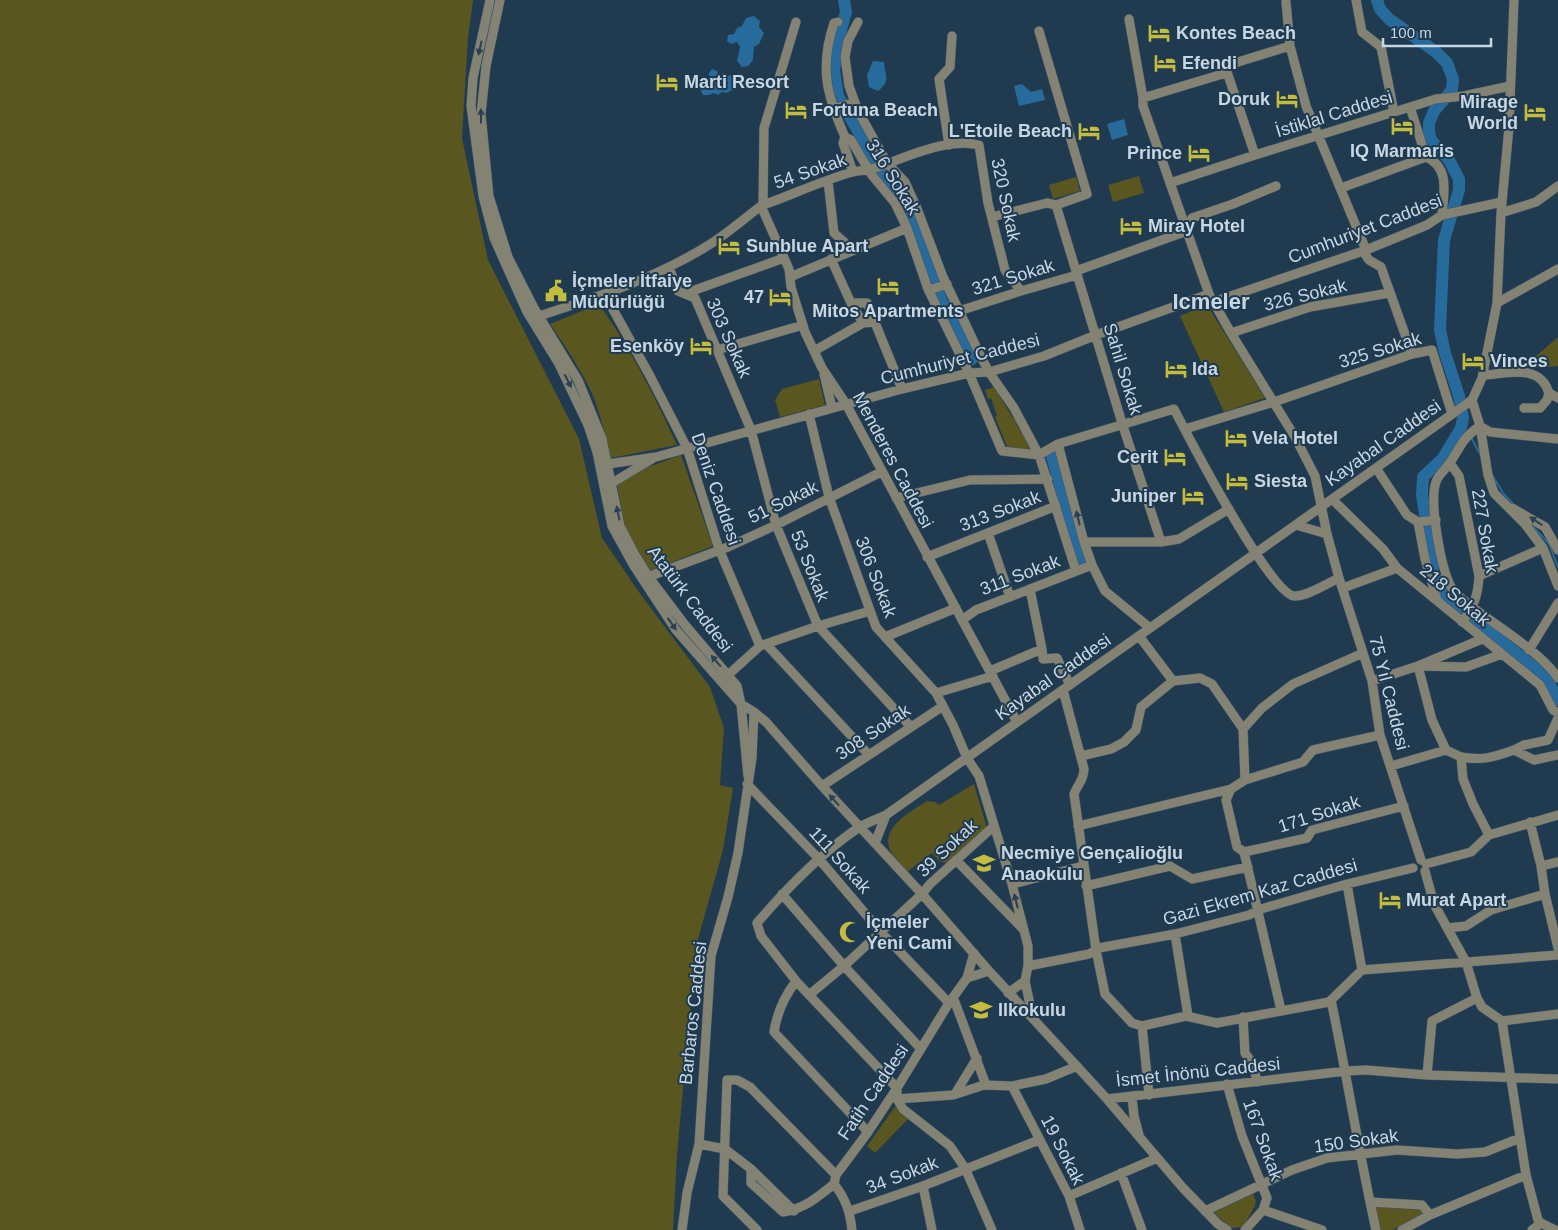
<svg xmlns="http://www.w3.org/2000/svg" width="1558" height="1230" font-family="Arial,sans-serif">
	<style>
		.green { fill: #59561f }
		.water { fill: #276b9c }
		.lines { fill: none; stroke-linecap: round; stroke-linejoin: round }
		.stream { stroke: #276b9c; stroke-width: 2 }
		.river { stroke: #276b9c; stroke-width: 12 }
		.minor-casing { stroke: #3e566a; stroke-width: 10 }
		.minor { stroke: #838273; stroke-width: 9 }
		.oneway { fill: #2a4153 }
		.labels { text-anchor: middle; stroke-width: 4; stroke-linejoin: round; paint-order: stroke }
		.poi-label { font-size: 18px; font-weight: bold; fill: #c7d7e4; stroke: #203a4f; text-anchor: start }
		.street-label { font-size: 18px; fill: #c7d7e4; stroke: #203a4f }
		.district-label { font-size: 22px; font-weight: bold; fill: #c7d7e4; stroke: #203a4f }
	</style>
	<rect width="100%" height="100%" fill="#203a4f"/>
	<path class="green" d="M0 0H473L468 38 462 138 488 260 579 439 602 538 641 595 710 687 724 728 720 785 733 788 723 850 696 946 677 1155 673 1230H0Z
		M1139 176 1144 193 1113 202 1108 185Z
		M1076 177 1080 191 1053 199 1049 185Z
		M599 304C631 349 654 395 677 445L611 458C606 438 601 418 594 398 583 372 566 348 550 324Z
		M1207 305 1265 398 1224 412 1180 316Z
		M1558 337V366L1537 368 1535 357Z
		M819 379 825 405 780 417 775 400 782 389Z
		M994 387 1013 418 1015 417 1018 421 1016 423 1021 433H1024L1034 451 1008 449 995 417 997 416 991 398 988 399 985 390Z
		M681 455 713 546 650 571 625 527 617 485 648 467Z
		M974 784 987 828 950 861 946 863 939 861 932 853 907 872C902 865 893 858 890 850 880 827 912 811 927 801L935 802 939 805Z
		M897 1104 910 1117 875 1153 867 1146Z
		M1253 1194 1256 1201 1255 1206 1243 1227 1231 1228 1213 1212Z
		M1375 1206 1421 1210 1423 1213 1393 1230H1379Z"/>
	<path class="water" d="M754 16 760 21 759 27 764 33 759 44 754 47 753 60 748 66 742 67 737 61 740 47 737 42 731 44 727 41 728 35 734 34 737 28 742 26 746 18Z
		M873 61 884 62C885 76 891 81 878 91L869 87 867 75Z
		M712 69 717 71 720 79 731 75 733 84 732 90 727 93 722 92 718 95 714 93 709 95H703L700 89 702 84 709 77V73Z
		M1022 84 1031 92 1042 89 1045 100 1019 106 1014 86Z
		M1124 119 1128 135 1112 140 1107 124Z"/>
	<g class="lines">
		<path class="stream" d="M1462 422 1466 428
			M1472 439 1480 454
			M1491 473 1503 493 1513 504
			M1530 523 1549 544 1558 567"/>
		<path class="river" d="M844 0 846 12 840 34 834 70 838 96 885 178 904 198 942 302 972 359
			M1377 0 1380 9 1389 19 1436 52 1447 63 1453 79 1452 90 1434 111 1429 123V132L1431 140 1449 160 1459 179V190L1444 240 1440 330 1445 353 1459 396 1463 418 1461 428 1443 458 1423 477 1422 495 1428 533 1433 572 1441 587 1448 598 1541 673 1549 683 1558 700
			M1051 453 1082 563"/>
		<g class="minor-casing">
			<path id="minor" d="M490 0 473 78 471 106 483 196 494 238 527 312 559 364 588 425 597 452 612 526 634 566 676 630 741 704 748 776
				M500 0 486 66 481 114 489 196 508 257 534 308 578 380 602 439 620 526 634 553 648 576 685 625 737 686 741 704 754 712 766 722 822 786 922 894 989 971 1107 1099 1346 1071 1366 1070 1427 1075 1558 1079
				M1356 0 1362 32 1381 47 1394 112
				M1286 2 1290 46 1306 106 1366 250
				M1129 19 1143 98V106L1209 294 1231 333 1295 437 1315 476 1327 534 1339 578 1372 681 1380 735 1421 860
				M796 22 764 128 763 205 761 206 789 269 791 287 805 332 822 368 846 404 1017 722
				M838 22 834 23C819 68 827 96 845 137L851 140 871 174 895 203 907 228 928 289 969 373 1002 451 1039 455 1058 444 1084 542 1092 565 1105 591 1150 628
				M858 22 848 41 845 57 849 86 858 111 887 163 905 182 916 206 943 277 981 357 989 372 1014 408 1039 455 1076 571
				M1143 98 1226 73
				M1410 107 1426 157C1450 167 1444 193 1442 215
				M833 109 855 102
				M845 137 843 143 853 172
				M949 145 939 79 950 67 952 36
				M1255 155 1225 66 1290 46
				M828 181 834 233 853 250
				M1170 183 1255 155 1436 99 1464 96 1510 86
				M1341 188 1426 157
				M763 205C792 195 823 180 853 172 860 170 868 171 875 168 905 158 947 137 979 145L988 203 1005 270 1021 291
				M1056 205 1122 423 1161 542
				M1501 213 1536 202 1558 186
				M992 217 1047 203 1056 205 1087 194 1039 31
				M1363 251 1369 260 1381 267 1412 354
				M831 259 851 303 863 323 875 322
				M669 267 678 291 695 298 751 430 776 525 818 626 910 726
				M1076 271 1187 231 1192 218 1233 204 1276 186
				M790 277 907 228
				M929 290 947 284
				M605 295 650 376 687 448 719 549 760 646
				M688 295 695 290 784 258
				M1213 302 1366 250 1427 225 1442 215 1502 202
				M851 303H867L902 389
				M1497 303 1558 269
				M959 311 1021 291 1077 275
				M539 316C598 297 659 277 712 243 729 232 745 218 761 206
				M1231 333 1310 307 1389 293
				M717 350 803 325
				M814 351 863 323
				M824 374 832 408
				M1486 375C1510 373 1540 364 1549 393L1547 400 1540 408H1524
				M1549 393 1558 398
				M1472 400 1480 426 1488 475 1494 493 1525 524 1543 548 1558 586
				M809 414 829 497 876 627 936 693 953 725 967 758 979 776 1012 884 1028 946V966L1025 981 1033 1019
				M1185 429 1274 402 1412 354 1432 350 1452 414
				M1558 439 1490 432 1480 426C1461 439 1461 447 1449 464 1445 470 1438 475 1436 482 1429 502 1441 573 1453 590 1459 598 1471 606 1479 612 1503 630 1542 654 1558 678
				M1058 444 1174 409C1188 436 1270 594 1294 596 1306 597 1328 583 1339 578
				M1450 463 1459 476 1479 576C1478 596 1474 606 1462 622
				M602 467 608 464 656 457 902 389 969 373 989 372 1044 356 1096 335 1209 294
				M1376 468 1407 515 1418 522 1436 520
				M607 481 612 483 652 459
				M896 498 970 480 1048 479
				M1332 499 1383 549 1397 568 1540 685 1553 710 1558 713
				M1512 508 1545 527 1558 550
				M1418 522 1425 559 1437 600
				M1296 525 1327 534
				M988 533 1010 597
				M1084 542H1161L1179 539 1229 509
				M927 557 1056 506
				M1479 576 1543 548
				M645 578 728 547 776 525 881 472
				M1343 588 1397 568
				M1030 589 1042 649
				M962 620 976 610 1092 565
				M1139 636 1173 681 1200 678 1212 684 1243 729 1245 780 1231 789 1226 800 1237 847 1244 852 1281 1010
				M885 637 956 608
				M766 644 869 755
				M1529 650 1558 603
				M990 671 1042 649 1043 659 1057 658 1070 685
				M728 675 760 646 818 626 870 611
				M1372 681 1418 666 1482 639
				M1063 690 1084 769C1084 780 1078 784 1074 794L1096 950 1105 994 1132 1023 1142 1026 1186 1016 1217 1023 1329 1002 1362 970 1558 955
				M936 693 993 676
				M1243 729 1262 708 1293 684 1363 653
				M1514 750 1524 745 1548 740 1558 718
				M1081 756 1111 749 1124 742 1136 730 1141 707 1173 681
				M1461 757C1482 761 1494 757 1514 750L1534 760 1558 755
				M1391 766 1446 750
				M1245 780 1303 762 1313 750 1380 735
				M747 784 819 859 880 931 949 1003
				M822 786 943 706
				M1530 822 1541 866 1545 894 1558 948
				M1078 826 1231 789
				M1489 835 1473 804 1463 779 1461 757 1446 750 1432 720 1418 666 1466 667 1502 654
				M875 843 886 815
				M1244 852 1307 838 1312 830 1404 806
				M956 860 1024 930
				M1426 864 1471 852 1489 835 1558 815
				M1541 866 1558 862
				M1425 871 1434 904 1466 962 1477 998 1482 1007 1502 1021 1526 1175 1538 1220 1541 1223
				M1012 884 1083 866
				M1347 884 1362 970
				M1086 886 1170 866 1192 879 1248 867
				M782 894 844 966 921 1049
				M1447 928 1466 926 1491 910 1545 894
				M1175 934 1188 1016
				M1028 966 1089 954 1099 948 1175 934 1249 915 1261 909 1347 884 1413 868
				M967 978 989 971
				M796 981C784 997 777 1012 774 1032L868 1132
				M1008 993 1025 981
				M809 995 844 966 922 894 930 884 994 826
				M953 997 986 1085
				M1331 1000C1347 1076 1359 1154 1376 1230
				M1243 1017 1245 1053 1253 1064 1257 1082
				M1502 1021 1558 1014
				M1142 1026 1149 1095
				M1427 1075 1432 1021 1477 998
				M1227 1084 1242 1136 1267 1198 1263 1210 1245 1230
				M1012 1086 1069 1196 1080 1230
				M955 1094 977 1058
				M1132 1097 1134 1116 1139 1135
				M897 1099 953 1095 984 1085 1012 1086 1046 1079 1077 1066
				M1107 1099 1183 1188 1218 1224 1227 1230
				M699 1144 725 1149 751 1169 794 1211
				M751 1169V1183L783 1212C804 1209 818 1197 834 1184L836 1175 868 1132 897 1088 949 1003 967 978 974 953
				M1121 1173 1142 1230
				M834 1184C846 1199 850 1212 852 1230
				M923 1186 932 1230
				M1069 1196 1157 1158
				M1370 1202 1422 1205 1430 1215
				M1263 1210 1322 1230
				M850 1211 923 1186 1039 1140
				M1205 1211 1292 1170 1327 1158 1397 1150 1457 1154 1485 1152 1520 1138
				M1541 1223 1555 1230
				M682 1230 687 1193 699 1144 711 956 728 897 738 853 752 758 754 712
				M757 1230 723 1196 727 1080H737L750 1087 836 1175
				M992 1230 965 1168 950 1146 903 1109 897 1099V1088L796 981 761 936 757 923C787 888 820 854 858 828 866 823 877 819 886 815L1472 400 1482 378 1497 303 1501 213 1509 127 1514 0
				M1402 1230 1430 1215 1526 1175
				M1532 1230 1541 1223"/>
		</g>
		<use href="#minor" class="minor"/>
	</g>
	<defs><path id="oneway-solid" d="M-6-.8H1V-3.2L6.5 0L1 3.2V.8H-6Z" transform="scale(1.25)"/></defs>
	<g class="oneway">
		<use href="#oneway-solid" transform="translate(480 48) rotate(103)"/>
		<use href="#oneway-solid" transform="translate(481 116) rotate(-90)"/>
		<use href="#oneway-solid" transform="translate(568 381) rotate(63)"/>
		<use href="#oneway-solid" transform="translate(618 513) rotate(-102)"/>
		<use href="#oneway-solid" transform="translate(1078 518) rotate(-104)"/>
		<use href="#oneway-solid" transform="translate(1536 521) rotate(-147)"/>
		<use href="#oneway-solid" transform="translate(672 624) rotate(55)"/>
		<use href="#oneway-solid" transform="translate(716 661) rotate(-131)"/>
		<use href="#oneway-solid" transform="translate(834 800) rotate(-132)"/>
		<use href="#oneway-solid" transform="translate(1016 901) rotate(-104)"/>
	</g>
	<defs>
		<g id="hotel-bare" transform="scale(1.725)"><path d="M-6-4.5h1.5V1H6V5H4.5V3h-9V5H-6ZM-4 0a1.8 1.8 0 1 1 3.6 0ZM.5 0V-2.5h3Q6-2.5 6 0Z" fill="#c4bc3e" stroke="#203a4f" stroke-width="2.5" paint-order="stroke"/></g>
		<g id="civic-bare" transform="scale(1.725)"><path d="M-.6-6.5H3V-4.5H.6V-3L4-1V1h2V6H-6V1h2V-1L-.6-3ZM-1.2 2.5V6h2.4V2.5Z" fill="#c4bc3e" stroke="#203a4f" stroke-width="2.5" paint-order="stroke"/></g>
		<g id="school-bare" transform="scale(1.725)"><path d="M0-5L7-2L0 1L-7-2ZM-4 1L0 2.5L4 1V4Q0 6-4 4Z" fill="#c4bc3e" stroke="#203a4f" stroke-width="2.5" paint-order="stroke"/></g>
		<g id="mosque-bare" transform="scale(1.725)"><path d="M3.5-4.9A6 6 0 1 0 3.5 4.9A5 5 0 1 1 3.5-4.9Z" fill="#c4bc3e" stroke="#203a4f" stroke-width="2.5" paint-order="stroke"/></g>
	</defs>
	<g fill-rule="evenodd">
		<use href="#hotel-bare" x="1159" y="33"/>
		<use href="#hotel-bare" x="1165" y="63"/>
		<use href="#hotel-bare" x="667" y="82"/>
		<use href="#hotel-bare" x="1287" y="99"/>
		<use href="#hotel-bare" x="796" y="110"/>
		<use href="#hotel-bare" x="1535" y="112"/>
		<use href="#hotel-bare" x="1402" y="126"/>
		<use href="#hotel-bare" x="1089" y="131"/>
		<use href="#hotel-bare" x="1199" y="153"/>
		<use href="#hotel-bare" x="1131" y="226"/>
		<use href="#hotel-bare" x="729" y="246"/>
		<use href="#hotel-bare" x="888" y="286"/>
		<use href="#civic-bare" x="556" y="291"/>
		<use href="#hotel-bare" x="780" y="297"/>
		<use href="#hotel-bare" x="701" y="346"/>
		<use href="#hotel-bare" x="1473" y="361"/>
		<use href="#hotel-bare" x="1176" y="369"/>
		<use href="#hotel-bare" x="1236" y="438"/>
		<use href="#hotel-bare" x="1175" y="457"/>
		<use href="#hotel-bare" x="1237" y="481"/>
		<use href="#hotel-bare" x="1193" y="496"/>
		<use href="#school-bare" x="984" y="863"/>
		<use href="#hotel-bare" x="1390" y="900"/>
		<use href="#mosque-bare" x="850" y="932"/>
		<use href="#school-bare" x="981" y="1010"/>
	</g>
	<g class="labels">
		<g class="poi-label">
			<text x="1176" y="39">Kontes Beach</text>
			<text x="1182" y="69">Efendi</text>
			<text x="684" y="88">Marti Resort</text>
			<text x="1270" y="105" text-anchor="end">Doruk</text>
			<text x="1518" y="108" text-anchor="end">Mirage<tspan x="1518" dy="21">World</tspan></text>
			<text x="812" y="116">Fortuna Beach</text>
			<text x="1072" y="137" text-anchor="end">L'Etoile Beach</text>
			<text x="1402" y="157" text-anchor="middle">IQ Marmaris</text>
			<text x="1182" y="159" text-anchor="end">Prince</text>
			<text x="1148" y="232">Miray Hotel</text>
			<text x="746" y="252">Sunblue Apart</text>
			<text x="572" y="287">İçmeler İtfaiye<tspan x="572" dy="21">Müdürlüğü</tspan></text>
			<text x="764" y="303" text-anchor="end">47</text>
			<text x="888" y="317" text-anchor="middle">Mitos Apartments</text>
			<text x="684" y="352" text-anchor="end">Esenköy</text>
			<text x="1490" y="367">Vinces</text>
			<text x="1192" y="375">Ida</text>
			<text x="1252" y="444">Vela Hotel</text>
			<text x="1158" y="463" text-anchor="end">Cerit</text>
			<text x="1254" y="487">Siesta</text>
			<text x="1176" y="502" text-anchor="end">Juniper</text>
			<text x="1001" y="859">Necmiye Gençalioğlu<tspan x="1001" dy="21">Anaokulu</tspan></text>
			<text x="1406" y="906">Murat Apart</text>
			<text x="866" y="928">İçmeler<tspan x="866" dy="21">Yeni Cami</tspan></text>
			<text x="998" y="1016">Ilkokulu</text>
		</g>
		<g class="street-label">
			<text transform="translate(1334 114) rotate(-17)" y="6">İstiklal Caddesi</text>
			<text transform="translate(810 171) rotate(-19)" y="6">54 Sokak</text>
			<text transform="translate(893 177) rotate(58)" y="6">316 Sokak</text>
			<text transform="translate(1006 200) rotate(78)" y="6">320 Sokak</text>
			<text transform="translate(1365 229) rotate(-21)" y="6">Cumhuriyet Caddesi</text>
			<text transform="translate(1013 277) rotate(-17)" y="6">321 Sokak</text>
			<text transform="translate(1305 295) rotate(-14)" y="6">326 Sokak</text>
			<text transform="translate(729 338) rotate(66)" y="6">303 Sokak</text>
			<text transform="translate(1380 350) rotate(-17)" y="6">325 Sokak</text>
			<text transform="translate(960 359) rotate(-14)" y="6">Cumhuriyet Caddesi</text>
			<text transform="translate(1123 369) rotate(73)" y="6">Sahil Sokak</text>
			<text transform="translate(1383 443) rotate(-35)" y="6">Kayabal Caddesi</text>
			<text transform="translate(893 460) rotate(62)" y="6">Menderes Caddesi</text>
			<text transform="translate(716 489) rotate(71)" y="6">Deniz Caddesi</text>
			<text transform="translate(783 502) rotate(-26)" y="6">51 Sokak</text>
			<text transform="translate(1000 511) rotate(-21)" y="6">313 Sokak</text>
			<text transform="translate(1485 531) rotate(80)" y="6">227 Sokak</text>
			<text transform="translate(810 566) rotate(68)" y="6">53 Sokak</text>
			<text transform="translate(1020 575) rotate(-21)" y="6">311 Sokak</text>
			<text transform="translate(876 577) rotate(69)" y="6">306 Sokak</text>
			<text transform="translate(1455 595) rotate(40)" y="6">218 Sokak</text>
			<text transform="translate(690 599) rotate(53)" y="6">Atatürk Caddesi</text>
			<text transform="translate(1053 677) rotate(-35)" y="6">Kayabal Caddesi</text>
			<text transform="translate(1389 693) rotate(76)" y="6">75 Yıl Caddesi</text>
			<text transform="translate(873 732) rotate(-34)" y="6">308 Sokak</text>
			<text transform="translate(1319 814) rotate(-18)" y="6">171 Sokak</text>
			<text transform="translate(947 848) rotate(-43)" y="6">39 Sokak</text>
			<text transform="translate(840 860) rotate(48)" y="6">111 Sokak</text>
			<text transform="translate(1260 892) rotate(-16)" y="6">Gazi Ekrem Kaz Caddesi</text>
			<text transform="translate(693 1013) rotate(-84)" y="6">Barbaros Caddesi</text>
			<text transform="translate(1198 1072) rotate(-6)" y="6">İsmet İnönü Caddesi</text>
			<text transform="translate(873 1092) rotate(-56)" y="6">Fatih Caddesi</text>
			<text transform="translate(1263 1140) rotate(70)" y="6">167 Sokak</text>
			<text transform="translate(1356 1141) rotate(-8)" y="6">150 Sokak</text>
			<text transform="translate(1063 1150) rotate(63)" y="6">19 Sokak</text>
			<text transform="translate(902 1175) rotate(-21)" y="6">34 Sokak</text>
		</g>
		<g class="district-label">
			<text x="1211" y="309">Icmeler</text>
		</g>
	</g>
	<path d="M1383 38v8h108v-8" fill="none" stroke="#c7d7e4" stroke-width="2.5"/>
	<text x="1390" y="38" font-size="15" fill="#c7d7e4" stroke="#203a4f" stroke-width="4" paint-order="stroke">100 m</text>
</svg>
